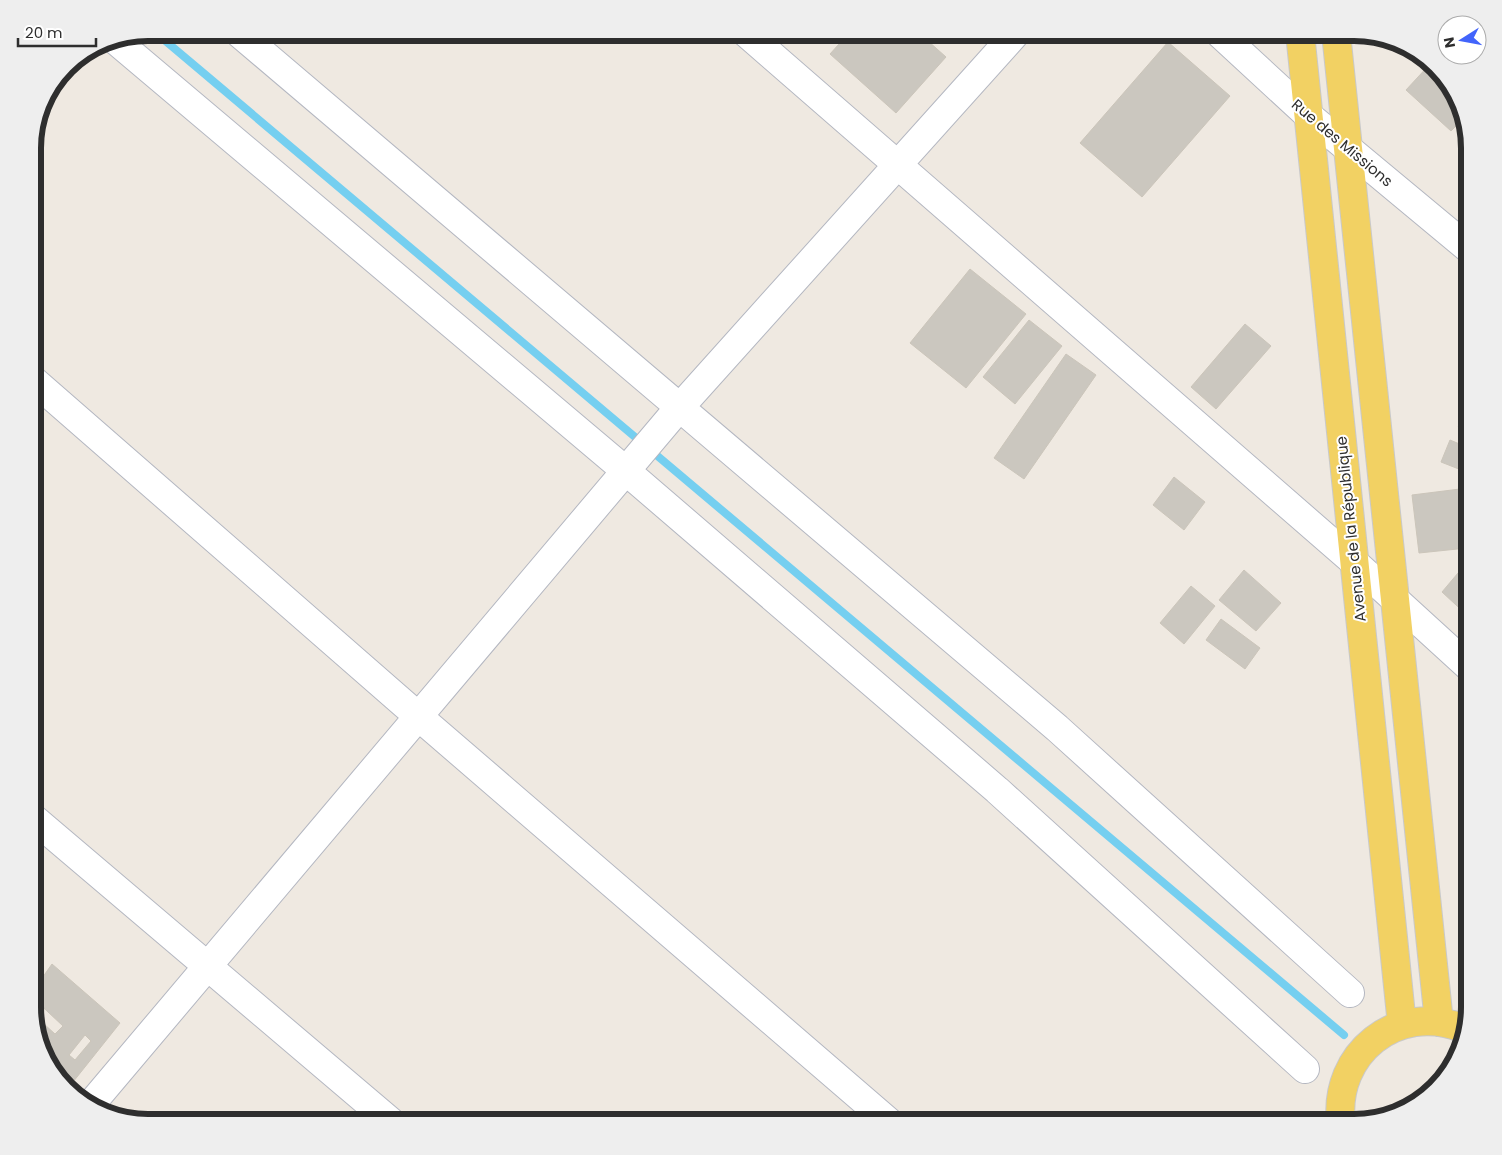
<svg xmlns="http://www.w3.org/2000/svg" width="1502" height="1155" font-family="Poppins,sans-serif">
	<style>
		.lines { fill: none; stroke-linecap: round; stroke-linejoin: round }
		.stream { stroke: #75cff0; stroke-width: 8 }
		.building { fill: #cbc7bf; stroke: #cbc5ba; fill-rule: evenodd }
		.minor-casing { stroke: #b4b7c1; stroke-width: 30 }
		.primary-casing { stroke: #c9c9c9; stroke-width: 30 }
		.minor { stroke: #fff; stroke-width: 28 }
		.primary { stroke: #f2d163; stroke-width: 28 }
		.labels { text-anchor: middle; stroke-width: 4; stroke-linejoin: round; paint-order: stroke }
		.street-label { font-size: 15px; fill: #2e2e2e; stroke: #fff }
		.rim { fill: none; stroke: #2e2e2e; stroke-width: 6 }
	</style>
	<rect width="100%" height="100%" fill="#efe9e1"/>
	<g class="lines">
		<path class="stream" d="M156 33 1344 1035"/>
	</g>
	<path class="building" d="M805 33H826L817 42Z
		M849 33H919L946 57 896 113 830 54Z
		M1168 42 1230 96 1142 197 1080 143Z
		M1430 64 1457 97 1463 119 1451 131 1406 90Z
		M970 269 1026 314 966 388 910 343Z
		M1029 320 1062 346 1015 404 983 377Z
		M1245 324 1271 346 1216 409 1191 387Z
		M1066 354 1096 375 1024 479 994 458Z
		M1469 413V437L1458 427Z
		M1450 440 1469 448V473L1441 462Z
		M1174 477 1205 502 1184 530 1153 505Z
		M1460 489 1467 548 1419 553 1412 495Z
		M1469 560V617L1442 592Z
		M1244 570 1281 603 1256 631 1219 600Z
		M1191 586 1215 606 1184 644 1160 623Z
		M1221 619 1260 648 1245 669 1206 640Z
		M1469 846V858L1464 853Z
		M52 964 120 1023 69 1087 45 1058 33 1014 55 1034 63 1026 33 998V991ZM85 1035 91 1041 75 1060 69 1055Z"/>
	<g class="lines">
		<g class="minor-casing">
			<path id="minor" d="M239 33 1057 728 1350 993
				M746 33 1354 562 1469 667
				M1219 33 1309 116 1469 249
				M114 39 626 471 997 790 1305 1069
				M33 380 419 717 889 1122
				M33 818 391 1122
				M92 1103 672 416 1016 33"/>
		</g>
		<g class="primary-casing">
			<path id="primary" d="M1300 33 1402 1025
				M1336 33 1439 1022
				M1341 1122C1333 1054 1397 1002 1462 1028"/>
		</g>
		<use href="#minor" class="minor"/>
		<use href="#primary" class="primary"/>
	</g>
	<g class="labels">
		<g class="street-label">
			<text transform="translate(1342 143) rotate(40)" y="5">Rue des Missions</text>
			<text transform="translate(1351 529) rotate(-96)" y="5">Avenue de la République</text>
		</g>
	</g>
	<path d="M0 0H1502V1155H0ZM148 41H1354A107 107 0 0 1 1461 148V1007A107 107 0 0 1 1354 1114H148A107 107 0 0 1 41 1007V148A107 107 0 0 1 148 41Z" fill="#eee" fill-rule="evenodd"/>
	<path class="rim" d="M148 41H1354A107 107 0 0 1 1461 148V1007A107 107 0 0 1 1354 1114H148A107 107 0 0 1 41 1007V148A107 107 0 0 1 148 41Z"/>
	<g transform="translate(1462 40) rotate(259)"><circle r="24" fill="#ffffff" stroke="#ababab"/>
	<path d="M0-4L9 19L0 12L-9 19Z" fill="#4264fb"/>
	<text y="-8" font-size="14" font-weight="bold" text-anchor="middle" fill="#2e2e2e">N</text>
	</g>
	<path d="M18 38v8h78v-8" fill="none" stroke="#2e2e2e" stroke-width="2.5"/>
	<text x="25" y="38" font-size="15" fill="#2e2e2e" stroke="#ffffff" stroke-width="4" paint-order="stroke">20 m</text>
</svg>
